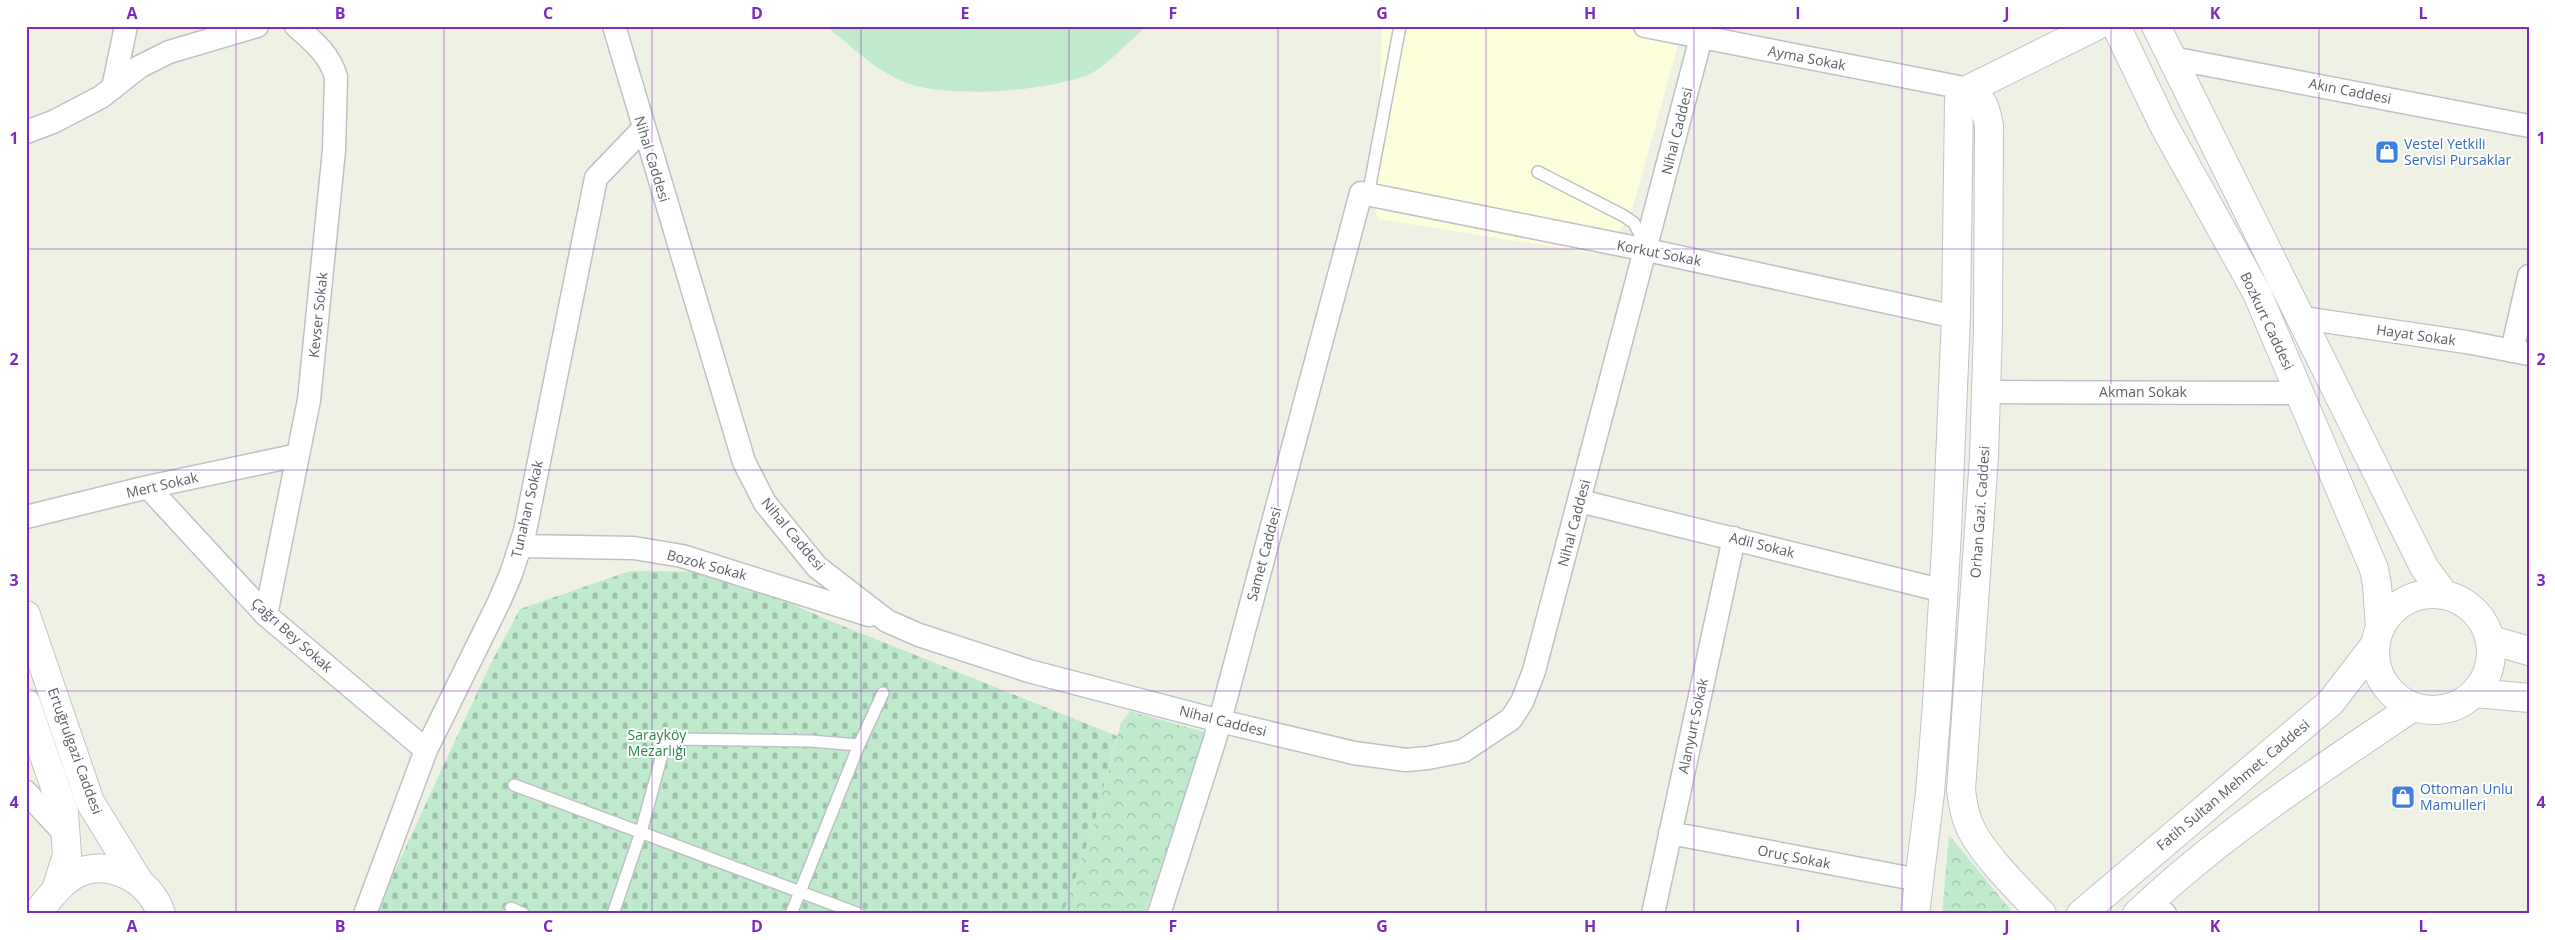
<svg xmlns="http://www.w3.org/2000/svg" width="2555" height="940" font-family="'Open Sans',sans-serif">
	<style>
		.commercial { fill: #fdffdc }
		.grass { fill: #bfeacb }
		.cemetery { fill: url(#cemetery-stones) }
		.park { fill: url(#park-crowns) }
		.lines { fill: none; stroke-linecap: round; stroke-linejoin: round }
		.lane-casing { stroke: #bfc0c7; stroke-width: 14 }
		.street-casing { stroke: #bfc0c7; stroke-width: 25 }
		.secondary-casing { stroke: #c1c2cb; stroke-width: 30 }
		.lane { stroke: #fff; stroke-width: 11 }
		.street { stroke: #fff; stroke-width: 22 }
		.secondary { stroke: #fff; stroke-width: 28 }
		.grid { fill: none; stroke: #7b2cbf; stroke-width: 1; stroke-opacity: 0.55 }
		.labels { text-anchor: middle; stroke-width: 4; stroke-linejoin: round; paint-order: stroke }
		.street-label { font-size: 14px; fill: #5d5e67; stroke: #fff }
		.shop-label { font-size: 14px; fill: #366cbe; stroke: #fff; text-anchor: start }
		.park-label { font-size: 14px; fill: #2c864a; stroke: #fff }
		.neatline { fill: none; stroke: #7b2cbf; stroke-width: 2 }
		.grid-label { font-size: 16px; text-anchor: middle; font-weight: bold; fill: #7b2cbf }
	</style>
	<defs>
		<pattern id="cemetery-stones" width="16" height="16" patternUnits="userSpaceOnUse" patternTransform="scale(1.25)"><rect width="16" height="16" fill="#bfeacb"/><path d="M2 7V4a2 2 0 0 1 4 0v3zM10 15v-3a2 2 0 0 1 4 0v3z" fill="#9ec1a9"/></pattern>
		<pattern id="park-crowns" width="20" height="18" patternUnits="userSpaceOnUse" patternTransform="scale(1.25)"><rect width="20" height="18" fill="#bfeacb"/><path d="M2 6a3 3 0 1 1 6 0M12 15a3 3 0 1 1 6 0" fill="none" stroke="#9ec1a9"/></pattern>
	</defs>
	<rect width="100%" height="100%" fill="#f0f1e5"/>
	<path class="commercial" d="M1382 26H1661L1682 31 1630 217 1603 251 1593 253 1378 219 1376 210Z"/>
	<path class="grass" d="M826 26H1146C1133 38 1103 69 1088 75 1045 91 951 99 907 83 877 72 851 46 826 26Z"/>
	<path class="cemetery" d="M630 571 721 572 828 620 1117 736 1094 824 1063 914H375L489 667 520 609Z"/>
	<path class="park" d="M1130 711 1208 733 1145 914H1063L1094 824 1121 723Z
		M1949 835 2014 914H1942Z"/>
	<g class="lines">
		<g class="lane-casing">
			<path id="lane" d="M1538 172 1624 216 1634 223 1644 242
				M1370 185 1400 26
				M514 785 859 914
				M511 908 524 914
				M613 914 641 832 663 751 668 741 678 739 810 741 859 745
				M791 914 859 745 883 693"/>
		</g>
		<g class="street-casing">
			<path id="street" d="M614 26 744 462 765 503 817 567 887 621 919 635 1029 671 1220 721 1354 753 1406 760 1428 758 1463 751 1511 719 1522 702 1534 671 1704 26
				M1645 26 1969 89
				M2172 58 2529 126
				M113 88 126 26
				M26 132 53 122 101 97 139 67 169 52 257 26
				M2303 318 2466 342 2529 354
				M2512 351 2529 276
				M1986 392 2300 393
				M148 487 266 615 426 750
				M1580 501 1944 591
				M26 517 148 487 298 455
				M520 546 634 548 682 556 869 615
				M266 615 309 400 334 150 336 77C330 55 313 41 296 26
				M26 792 66 835
				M1670 833 1919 880
				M2148 903 2165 914
				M365 914 426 750 499 602 511 574 525 531 596 178 643 129
				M1159 914 1215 739 1361 193 1647 250 1956 317
				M1653 914 1734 538"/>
		</g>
		<g class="secondary-casing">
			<path id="secondary" d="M2116 26 2163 124 2257 293 2374 569 2377 585 2380 629
				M2156 26 2424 567 2443 593
				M1969 89C1983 99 1986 109 1989 126L1988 327 1984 457 1961 790C1963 804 1965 818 1972 831 1986 858 2021 892 2042 914
				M2375 652a58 58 0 1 1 116 0a58 58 0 1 1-116 0Z
				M26 615 90 802 138 880
				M2491 640 2529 651
				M2476 693 2529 698
				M26 703 64 813 67 855 57 887
				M36 914C48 900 58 885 74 875 107 857 151 879 161 914
				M1915 914 1930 793 1937 704 1947 531 1956 317 1959 100 1969 89 2096 26
				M2081 914 2331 702 2374 646
				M2137 914C2220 835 2318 771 2413 707"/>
		</g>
		<use href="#lane" class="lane"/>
		<use href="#street" class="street"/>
		<use href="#secondary" class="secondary"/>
	</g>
	<path class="grid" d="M236 26V914M444 26V914M652 26V914M861 26V914M1069 26V914M1278 26V914M1486 26V914M1694 26V914M1902 26V914M2111 26V914M2319 26V914M26 249H2529M26 470H2529M26 691H2529"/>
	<defs>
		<g id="shop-square" transform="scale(1.25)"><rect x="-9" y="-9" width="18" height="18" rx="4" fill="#3f7fe0" stroke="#fff"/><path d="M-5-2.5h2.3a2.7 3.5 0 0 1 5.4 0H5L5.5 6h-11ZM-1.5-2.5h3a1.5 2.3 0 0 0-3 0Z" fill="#fff"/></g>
	</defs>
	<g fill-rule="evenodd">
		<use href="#shop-square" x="2387" y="152"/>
		<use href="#shop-square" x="2403" y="797"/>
	</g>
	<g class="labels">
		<g class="street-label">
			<text transform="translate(1807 58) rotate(11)" y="5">Ayma Sokak</text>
			<text transform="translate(2350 91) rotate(11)" y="5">Akın Caddesi</text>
			<text transform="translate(1677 131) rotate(-76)" y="5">Nihal Caddesi</text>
			<text transform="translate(652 159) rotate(73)" y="5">Nihal Caddesi</text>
			<text transform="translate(1659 253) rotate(11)" y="5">Korkut Sokak</text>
			<text transform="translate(318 315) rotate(-84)" y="5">Kevser Sokak</text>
			<text transform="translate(2267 321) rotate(65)" y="5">Bozkurt Caddesi</text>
			<text transform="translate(2416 335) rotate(8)" y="5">Hayat Sokak</text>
			<text x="2143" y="397">Akman Sokak</text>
			<text transform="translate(162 485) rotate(-13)" y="5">Mert Sokak</text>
			<text transform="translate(527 509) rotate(-77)" y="5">Tunahan Sokak</text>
			<text transform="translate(1980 512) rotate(-86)" y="5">Orhan Gazi. Caddesi</text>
			<text transform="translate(1574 523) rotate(-75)" y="5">Nihal Caddesi</text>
			<text transform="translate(793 534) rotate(50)" y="5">Nihal Caddesi</text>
			<text transform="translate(1762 545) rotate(14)" y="5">Adil Sokak</text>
			<text transform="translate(1264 554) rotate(-75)" y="5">Samet Caddesi</text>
			<text transform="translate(707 565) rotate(15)" y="5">Bozok Sokak</text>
			<text transform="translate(292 635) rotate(42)" y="5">Çağrı Bey Sokak</text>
			<text transform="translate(1223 721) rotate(14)" y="5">Nihal Caddesi</text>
			<text transform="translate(1693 726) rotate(-78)" y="5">Alanyurt Sokak</text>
			<text transform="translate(75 751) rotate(70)" y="5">Ertuğrulgazi Caddesi</text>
			<text transform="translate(2233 785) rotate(-40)" y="5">Fatih Sultan Mehmet. Caddesi</text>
			<text transform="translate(1794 857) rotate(11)" y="5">Oruç Sokak</text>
		</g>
		<g class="shop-label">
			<text x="2404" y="149">Vestel Yetkili<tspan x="2404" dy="16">Servisi Pursaklar</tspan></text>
			<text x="2420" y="794">Ottoman Unlu<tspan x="2420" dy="16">Mamulleri</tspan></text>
		</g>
		<g class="park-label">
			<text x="657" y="740">Sarayköy<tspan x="657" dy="16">Mezarlığı</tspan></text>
		</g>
	</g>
	<rect width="2555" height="940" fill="none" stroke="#ffffff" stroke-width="55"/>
	<rect x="28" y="28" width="2500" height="884" class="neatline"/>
	<g class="grid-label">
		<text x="132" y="19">A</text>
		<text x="340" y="19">B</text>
		<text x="548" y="19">C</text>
		<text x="757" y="19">D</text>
		<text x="965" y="19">E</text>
		<text x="1173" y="19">F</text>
		<text x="1382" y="19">G</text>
		<text x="1590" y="19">H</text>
		<text x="1798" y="19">I</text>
		<text x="2007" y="19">J</text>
		<text x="2215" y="19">K</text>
		<text x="2423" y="19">L</text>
		<text x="14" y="144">1</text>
		<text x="2541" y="144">1</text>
		<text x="14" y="365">2</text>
		<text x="2541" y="365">2</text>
		<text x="14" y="586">3</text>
		<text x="2541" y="586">3</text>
		<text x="14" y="808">4</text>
		<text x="2541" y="808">4</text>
		<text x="132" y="932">A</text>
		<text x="340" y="932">B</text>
		<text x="548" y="932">C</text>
		<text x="757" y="932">D</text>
		<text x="965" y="932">E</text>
		<text x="1173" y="932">F</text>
		<text x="1382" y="932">G</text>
		<text x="1590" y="932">H</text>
		<text x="1798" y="932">I</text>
		<text x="2007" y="932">J</text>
		<text x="2215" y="932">K</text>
		<text x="2423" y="932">L</text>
	</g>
</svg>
